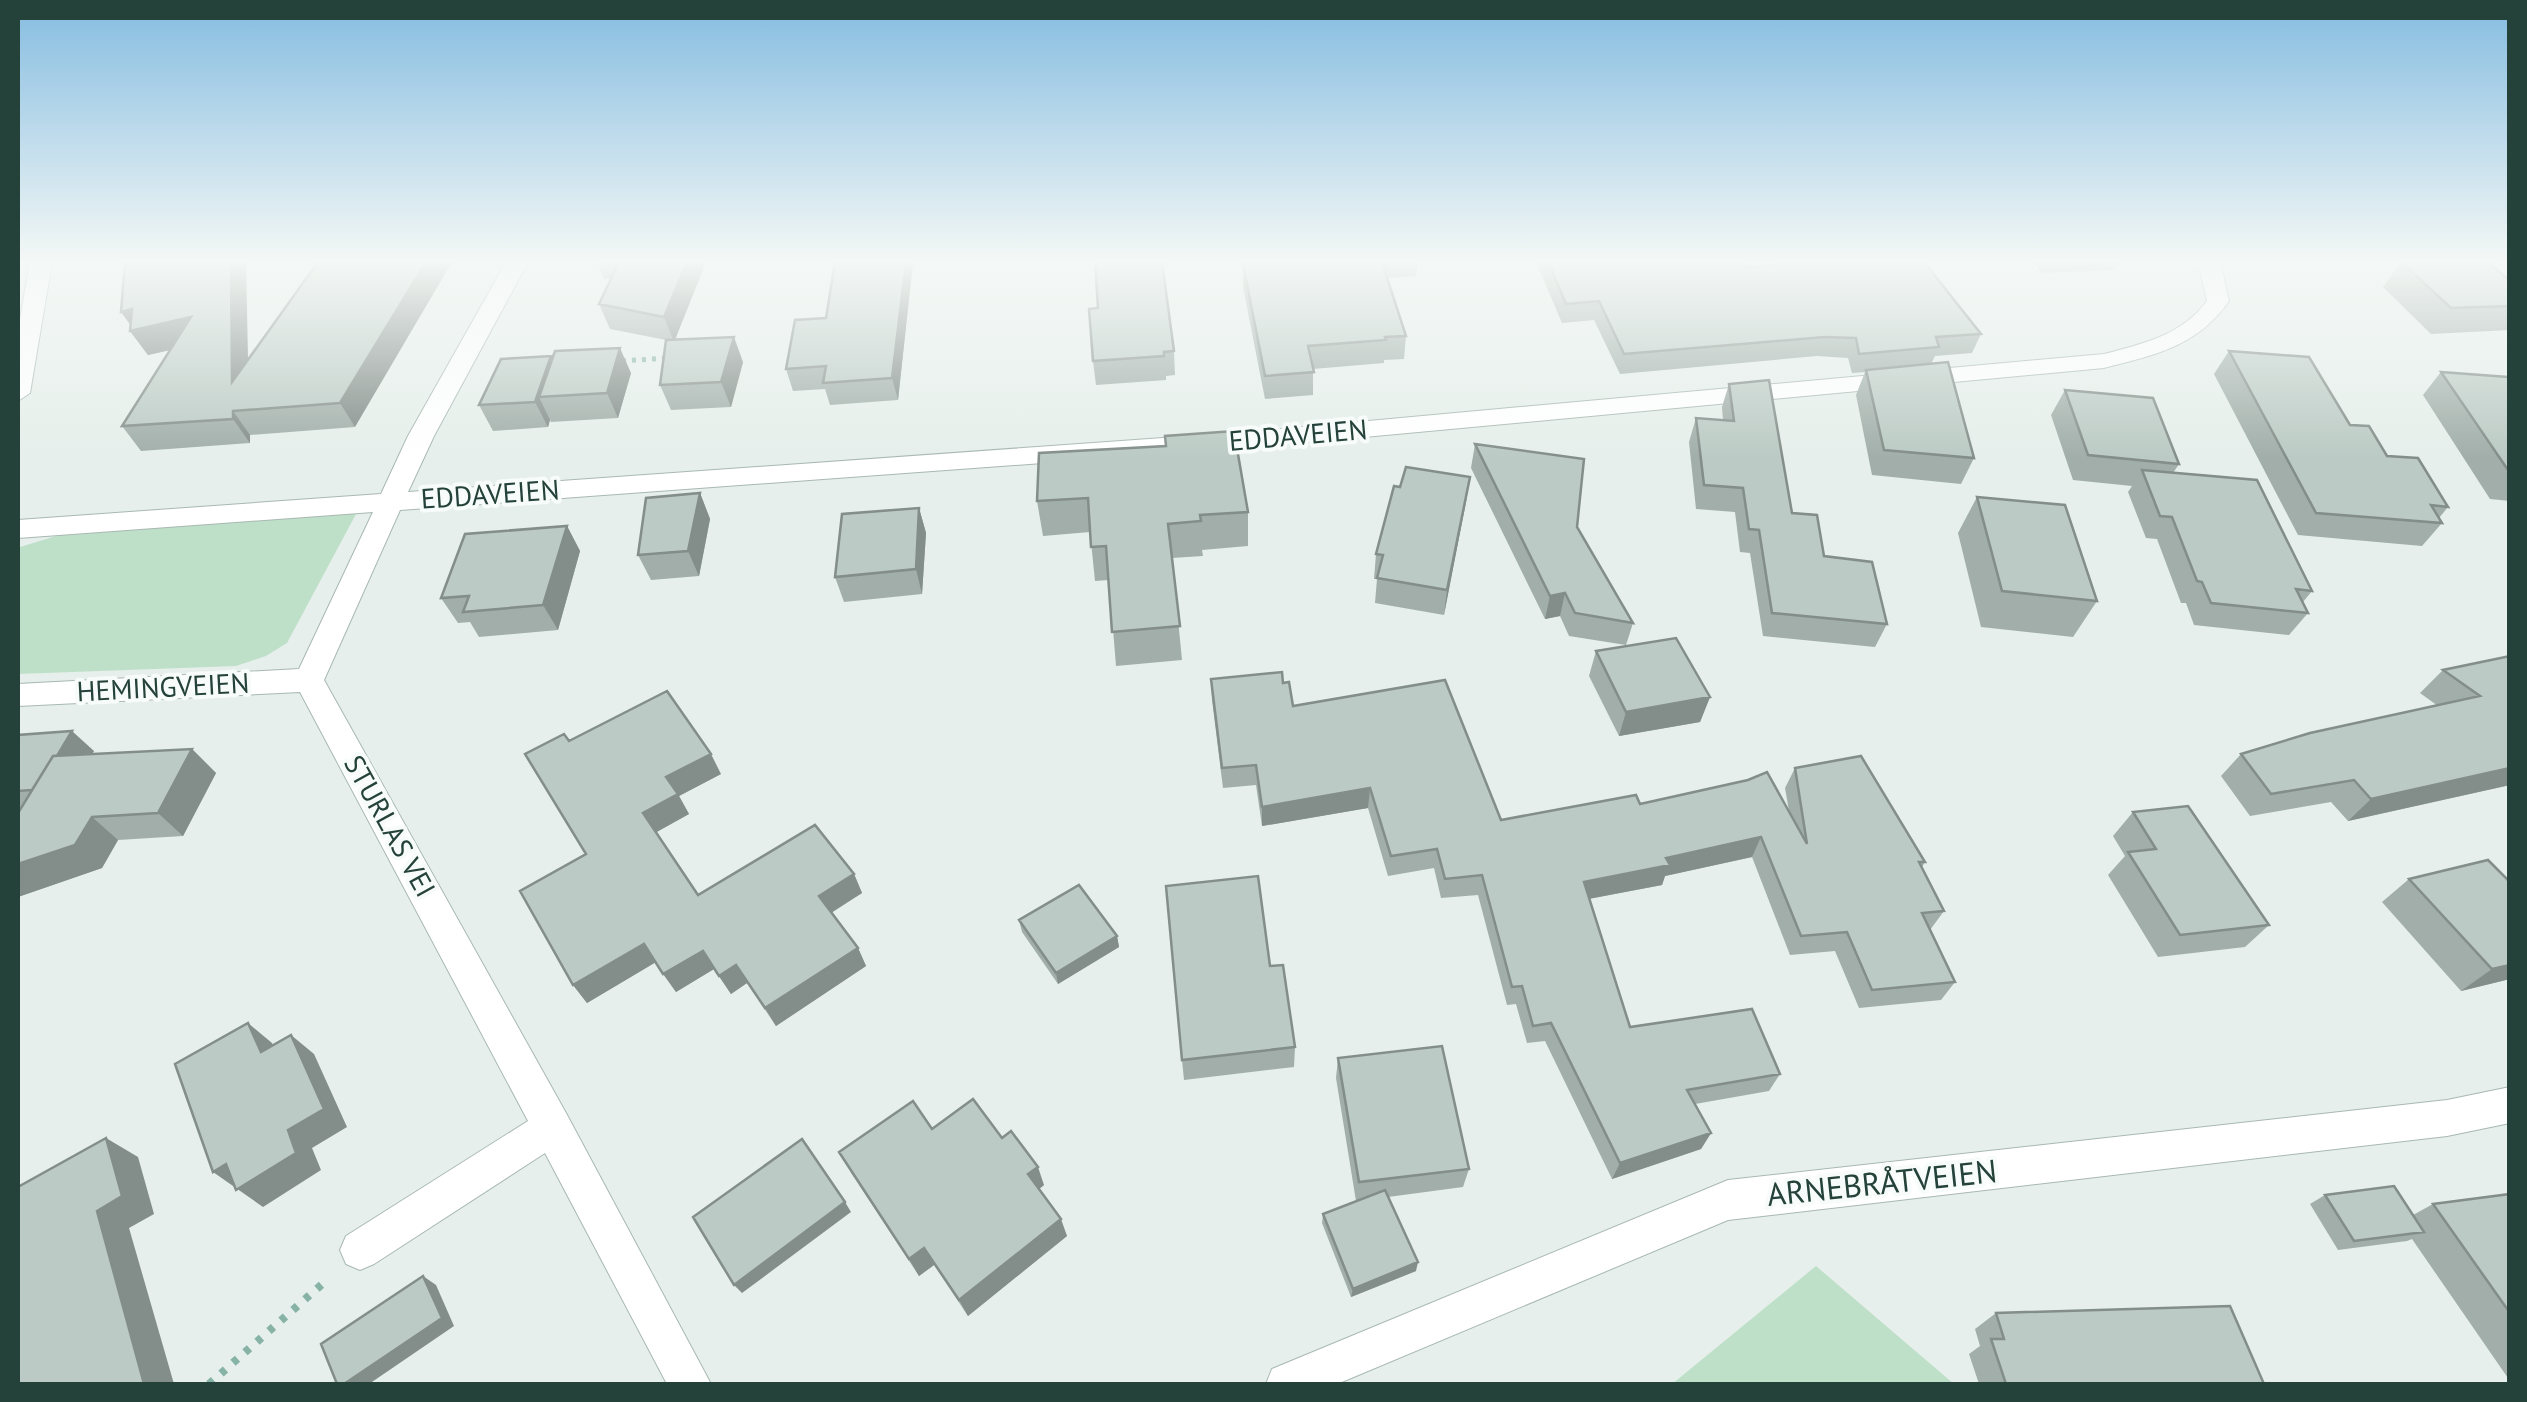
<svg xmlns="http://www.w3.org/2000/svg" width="2527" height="1402" font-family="'PT Sans',sans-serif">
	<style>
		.green { fill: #bfe0c8 }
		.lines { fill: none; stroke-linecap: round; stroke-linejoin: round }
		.minor-casing { stroke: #a8b8b2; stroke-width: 2 }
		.path-far1 { stroke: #86b3a5; stroke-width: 5; stroke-dasharray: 4 6; stroke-linecap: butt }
		.path { stroke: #86b3a5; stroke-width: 8; stroke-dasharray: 6 10; stroke-linecap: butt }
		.minor { fill: #fff; fill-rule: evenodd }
		.wall { fill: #a1aea9 }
		.shaded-wall { fill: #838d89 }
		.building { fill: #bbcac4; stroke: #838d89; stroke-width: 2.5 }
		.labels { text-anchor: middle; stroke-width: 8; stroke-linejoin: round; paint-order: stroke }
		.street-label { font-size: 28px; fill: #24423a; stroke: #f7fbf9 }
		.near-street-label { font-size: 32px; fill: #24423a; stroke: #f7fbf9 }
	</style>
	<rect width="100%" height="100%" fill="#e6efeb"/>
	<path class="green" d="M339 513 356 514 287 643 266 656 236 666 18 674 20 547 69 532 70 535Z
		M1816 1266 1954 1384H1672Z"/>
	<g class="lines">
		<g class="minor-casing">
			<path id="minor" d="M30 262H52L30 393 18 401V330Z
				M506 262H528L434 436 408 492 1247 432 2104 354C2143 344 2182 335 2207 301L2198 262H2220L2229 301C2198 346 2155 355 2104 368L1247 448 400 510 324 680 566 1113 711 1384H667L545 1153 374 1264 360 1270 346 1264 340 1250 346 1236 528 1121 300 692 18 706V684L299 669 373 512 18 538V520L381 494 408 436Z
				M2510 1087V1123L2447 1136 1728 1220 1337 1384H1266L1272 1369 1728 1180 2447 1100Z"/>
		</g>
		<path class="path-far1" d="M622 361 669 358"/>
		<path class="path" d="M209 1384 328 1279"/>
		<use href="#minor" class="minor"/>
	</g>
	<path class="wall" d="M318 262 355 427 250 435V443L141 451 122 426 171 350 148 355 130 331 248 360Z
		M597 262H706L675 340 743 362 731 407 671 410 660 385 666 340 610 329 599 304 612 278 604 279Z
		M913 262 898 400 830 405 825 389 793 391 786 369 826 318Z
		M1286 262H1418L1416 276 1388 278 1406 336 1404 359 1384 360V363L1313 369V395L1265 399 1243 287V264Z
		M1536 262H1743L1746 267 1981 334 1972 353 1935 356 1931 364 1974 458 1961 484 1872 475 1856 395 1865 372 1852 373 1848 358 1817 356 1620 374 1594 320 1562 323Z
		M2033 262H2118L2114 270 2042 273Z
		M2401 262 2510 281V330L2431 334 2383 287Z
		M1174 351 1175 375 1166 376V380L1096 385 1093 361Z
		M2229 351 2350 425 2448 507 2439 518 2442 523 2422 546 2298 535 2214 374Z
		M2441 372 2510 379V501L2490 499 2423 395Z
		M631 373 618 418 551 422 550 420 548 427 493 431 479 405Z
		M1729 384 1792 513 1824 556 1887 624 1875 647 1763 636 1750 553 1740 552 1735 512 1696 509 1689 442 1696 418 1723 420 1722 407Z
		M2065 390 2179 464 2173 473 2312 591 2303 602 2308 613 2289 635 2194 625 2186 603H2181L2157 539 2146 538 2128 492 2132 486 2073 480 2051 415Z
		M1475 444 1577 527 1633 623 1626 645 1569 636 1560 616 1545 619 1471 468Z
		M1039 453 1248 512V546L1202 550 1203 556 1172 558 1182 660 1116 666 1109 580 1095 581 1090 532 1043 536 1037 501Z
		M1470 477 1444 615 1375 603 1377 579H1374L1376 554 1400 487Z
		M700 493 710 519 699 576 651 580 638 555Z
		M1977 497 2097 601 2073 637 1981 627 1958 533Z
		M919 508 926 533 922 594 844 602 835 577Z
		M567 526 580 551 558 630 479 637 470 622 458 623 441 598Z
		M1596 651 1710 697 1700 722 1619 736 1589 676Z
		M2510 656V785L2348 821 2331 802 2250 816 2221 776 2241 754 2438 706 2420 693 2443 670Z
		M1211 679 1283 683 1293 706 1501 820 1640 804 1789 811 1785 788 1795 768 1925 862 1922 867 1944 911 1930 930 1955 982 1941 1000 1859 1008 1835 951 1790 955 1752 857 1665 876 1662 885 1589 899 1630 1027 1780 1074 1769 1091 1695 1104 1711 1133 1701 1149 1612 1179 1545 1041 1527 1043 1516 1004 1507 1005 1478 895 1441 898 1434 868 1388 876 1368 808 1262 826 1256 785 1223 788 1212 700Z
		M18 735 94 751 92 754 192 749 216 773 183 836 118 840 102 868 18 897Z
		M569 741 721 774 679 796 689 814 656 832 698 895 854 874 862 893 831 912 858 948 866 966 776 1026 747 983 731 994 714 969 676 992 656 962 587 1003 573 985 586 854Z
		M2133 812 2269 925 2245 947 2158 957 2108 875 2125 856 2113 836Z
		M2409 879 2510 882V979L2461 991 2382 902Z
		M1019 920 1117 936 1119 947 1058 984 1022 932Z
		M1270 966 1295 1047 1294 1067 1184 1080 1182 1060Z
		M1338 1058 1469 1169 1463 1187 1388 1197 1416 1271 1351 1297 1322 1223 1323 1214 1356 1201 1336 1078Z
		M1002 1138 1044 1185 1039 1189 1067 1236 968 1316 934 1265 919 1276 850 1171Z
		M2510 1194V1381L2412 1239 2407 1241 2338 1250 2310 1204 2325 1195 2413 1215 2433 1204Z
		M1996 1313 2264 1384H1979L1969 1354 1980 1346 1975 1329Z"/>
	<path class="shaded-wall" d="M231 262H246L249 406 232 382Z
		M426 262H452L355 427 340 403Z
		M687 262H706L674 342 664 317Z
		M906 262H913L898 400 892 378Z
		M132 309 191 317 208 341 148 355 130 331 134 330 121 312Z
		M734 337 743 362 731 407 721 382Z
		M620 348 631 373 618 418 607 393Z
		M551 356 559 396 539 397 550 420 548 427 535 402Z
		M233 411 250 435V443L233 419Z
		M1470 477 1466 502 1444 615 1447 590Z
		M700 493 710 519 699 576 688 551Z
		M919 508 926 533 922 594 916 569Z
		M567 526 580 551 558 630 543 605Z
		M1565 593 1560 616 1545 619 1550 596Z
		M1710 697 1700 722 1619 736 1626 712Z
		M72 731 94 751 59 810 36 790Z
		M192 749 216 773 183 836 158 813Z
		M711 754 721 774 679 796 689 814 655 833 643 813 666 777Z
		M2510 768V785L2348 821 2371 799Z
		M1370 788 1368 808 1262 826V807Z
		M92 817 118 840 102 868 18 897V864Z
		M1761 837 1752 857 1665 876 1662 885 1577 901 1584 882 1666 858Z
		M854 874 862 893 828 915 819 896Z
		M1117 936 1119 947 1058 984 1056 973Z
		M644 944 656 962 587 1003 573 985Z
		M858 948 866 966 776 1026 765 1008Z
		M703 951 714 969 676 992 663 974Z
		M736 965 747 983 731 994 719 976Z
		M2510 965V979L2461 991 2492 969Z
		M248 1023 272 1043 285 1071 261 1052Z
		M291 1035 314 1054 347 1127 312 1148 321 1170 263 1207 213 1172 288 1130Z
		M1711 1133 1701 1149 1612 1179 1620 1163Z
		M106 1138 138 1157 154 1214 129 1228 174 1384H144L97 1211Z
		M1038 1167 1044 1185 1034 1193 1028 1174Z
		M845 1202 851 1212 742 1293 734 1285Z
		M1061 1219 1067 1236 968 1316 959 1300Z
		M924 1248 934 1265 919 1276 909 1259Z
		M1418 1262 1416 1271 1351 1297 1353 1289Z
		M423 1276 436 1285 454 1326 369 1384H344Z"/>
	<path class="building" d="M125 262H231L232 382 318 262H426L340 403 233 411V419L122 426 191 317 130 331 132 309 121 312Z
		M619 262H687L664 317 599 304Z
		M835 262H906L892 378 823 383 826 366 786 369 795 320 826 318Z
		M1095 262H1162L1174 351 1164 352V356L1093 361 1089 309 1098 308Z
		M1286 262H1382L1406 336 1385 337 1386 340 1308 346 1314 372 1265 376 1243 264Z
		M1548 262H1743L1746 267 1816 262H1924L1981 334 1936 337 1939 347 1859 354 1856 338 1824 337 1624 354 1599 301 1566 304Z
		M2401 262H2488L2510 281V306L2451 308Z
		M734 337 721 382 660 385 666 340Z
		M620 348 607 393 539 397 555 351Z
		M2229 351 2309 357 2350 425 2369 426 2387 456 2418 458 2448 507 2431 505 2442 523 2316 513Z
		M551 356 535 402 479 405 501 359Z
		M1948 362 1974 458 1884 450 1866 370Z
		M2441 372 2508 377 2510 379V473Z
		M1769 380 1792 513 1817 515 1824 556 1872 562 1887 624 1772 613 1759 530 1749 529 1743 488 1704 485 1696 418 1734 421 1729 384Z
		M2065 390 2153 398 2179 464 2088 455Z
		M1234 431 1248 512 1200 515 1201 521 1168 524 1180 626 1112 632 1106 546 1091 547 1088 498 1037 501 1039 453 1166 446 1165 436Z
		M1475 444 1584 459 1577 527 1633 623 1575 613 1565 593 1550 596Z
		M1406 467 1470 477 1447 590 1377 578 1383 555 1376 554 1394 486 1400 487Z
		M2142 470 2257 480 2312 591 2296 589 2308 613 2211 603 2202 582 2197 581 2172 517 2160 516Z
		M700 493 688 551 638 555 646 498Z
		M1977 497 2065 505 2097 601 2002 591Z
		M919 508 916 569 835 577 842 514Z
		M567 526 543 605 463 612 469 596 441 598 465 534Z
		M1676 638 1710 697 1626 712 1596 651Z
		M2510 656V768L2371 799 2354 780 2271 794 2241 754 2310 733 2480 696 2443 670Z
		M1282 672 1283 683 1289 682 1293 706 1445 680 1501 820 1636 795 1640 804 1748 780 1767 772 1807 844 1795 768 1861 756 1925 862H1919L1944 911 1922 913 1955 982 1872 990 1847 932 1801 936 1761 837 1666 858 1670 865 1584 882 1630 1027 1752 1009 1780 1074 1687 1090 1711 1133 1620 1163 1551 1023 1533 1026 1522 986 1512 987 1482 875 1445 879 1437 849 1391 856 1370 788 1262 807 1256 765 1222 768 1211 679Z
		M667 691 711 754 666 777 678 794 643 813 698 895 815 825 854 874 819 896 858 948 765 1008 736 965 719 976 703 951 663 974 644 944 573 985 520 891 586 854 525 754 564 734 569 741Z
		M72 731 57 756H53L32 790 18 791V735Z
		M192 749 158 813 92 817 75 845 18 864V813L53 756Z
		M2188 806 2269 925 2180 935 2128 852 2156 849 2133 812Z
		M2488 860 2510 882V965L2492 969 2409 879Z
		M1258 876 1270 966 1283 965 1295 1047 1182 1060 1166 886Z
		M1079 885 1117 936 1056 973 1019 920Z
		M248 1023 261 1052 291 1035 324 1109 288 1130 296 1153 236 1190 226 1164 213 1172 175 1064Z
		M1442 1046 1469 1169 1359 1182 1338 1058Z
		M973 1099 1002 1138 1011 1131 1038 1167 1028 1174 1061 1219 959 1300 924 1248 909 1259 839 1152 913 1101 932 1129Z
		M106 1138 122 1196 97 1211 144 1384H18V1187Z
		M802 1139 845 1202 734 1285 693 1217Z
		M2394 1186 2424 1232 2354 1241 2325 1195Z
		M1385 1190 1418 1262 1353 1289 1323 1214Z
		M2510 1194V1313L2433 1204Z
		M423 1276 442 1318 344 1384H337L321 1344Z
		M2230 1306 2264 1384H2006L1991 1339H2004L1996 1313Z"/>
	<linearGradient id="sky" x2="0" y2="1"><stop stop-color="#84bce0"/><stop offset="0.57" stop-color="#f4f8f6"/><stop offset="1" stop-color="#f4f8f6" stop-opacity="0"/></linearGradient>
	<rect width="2527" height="458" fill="url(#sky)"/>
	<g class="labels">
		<g class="street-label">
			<text transform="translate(1298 435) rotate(-5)" y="10">EDDAVEIEN</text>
			<text transform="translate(490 494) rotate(-4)" y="10">EDDAVEIEN</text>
			<text transform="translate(163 687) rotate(-3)" y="10">HEMINGVEIEN</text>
			<text transform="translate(390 826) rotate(61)" y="10">STURLAS VEI</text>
		</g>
		<g class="near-street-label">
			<text transform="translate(1882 1183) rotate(-6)" y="11">ARNEBRÅTVEIEN</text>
		</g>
	</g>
	<rect width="2527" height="1402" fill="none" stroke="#24423a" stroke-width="40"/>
</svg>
